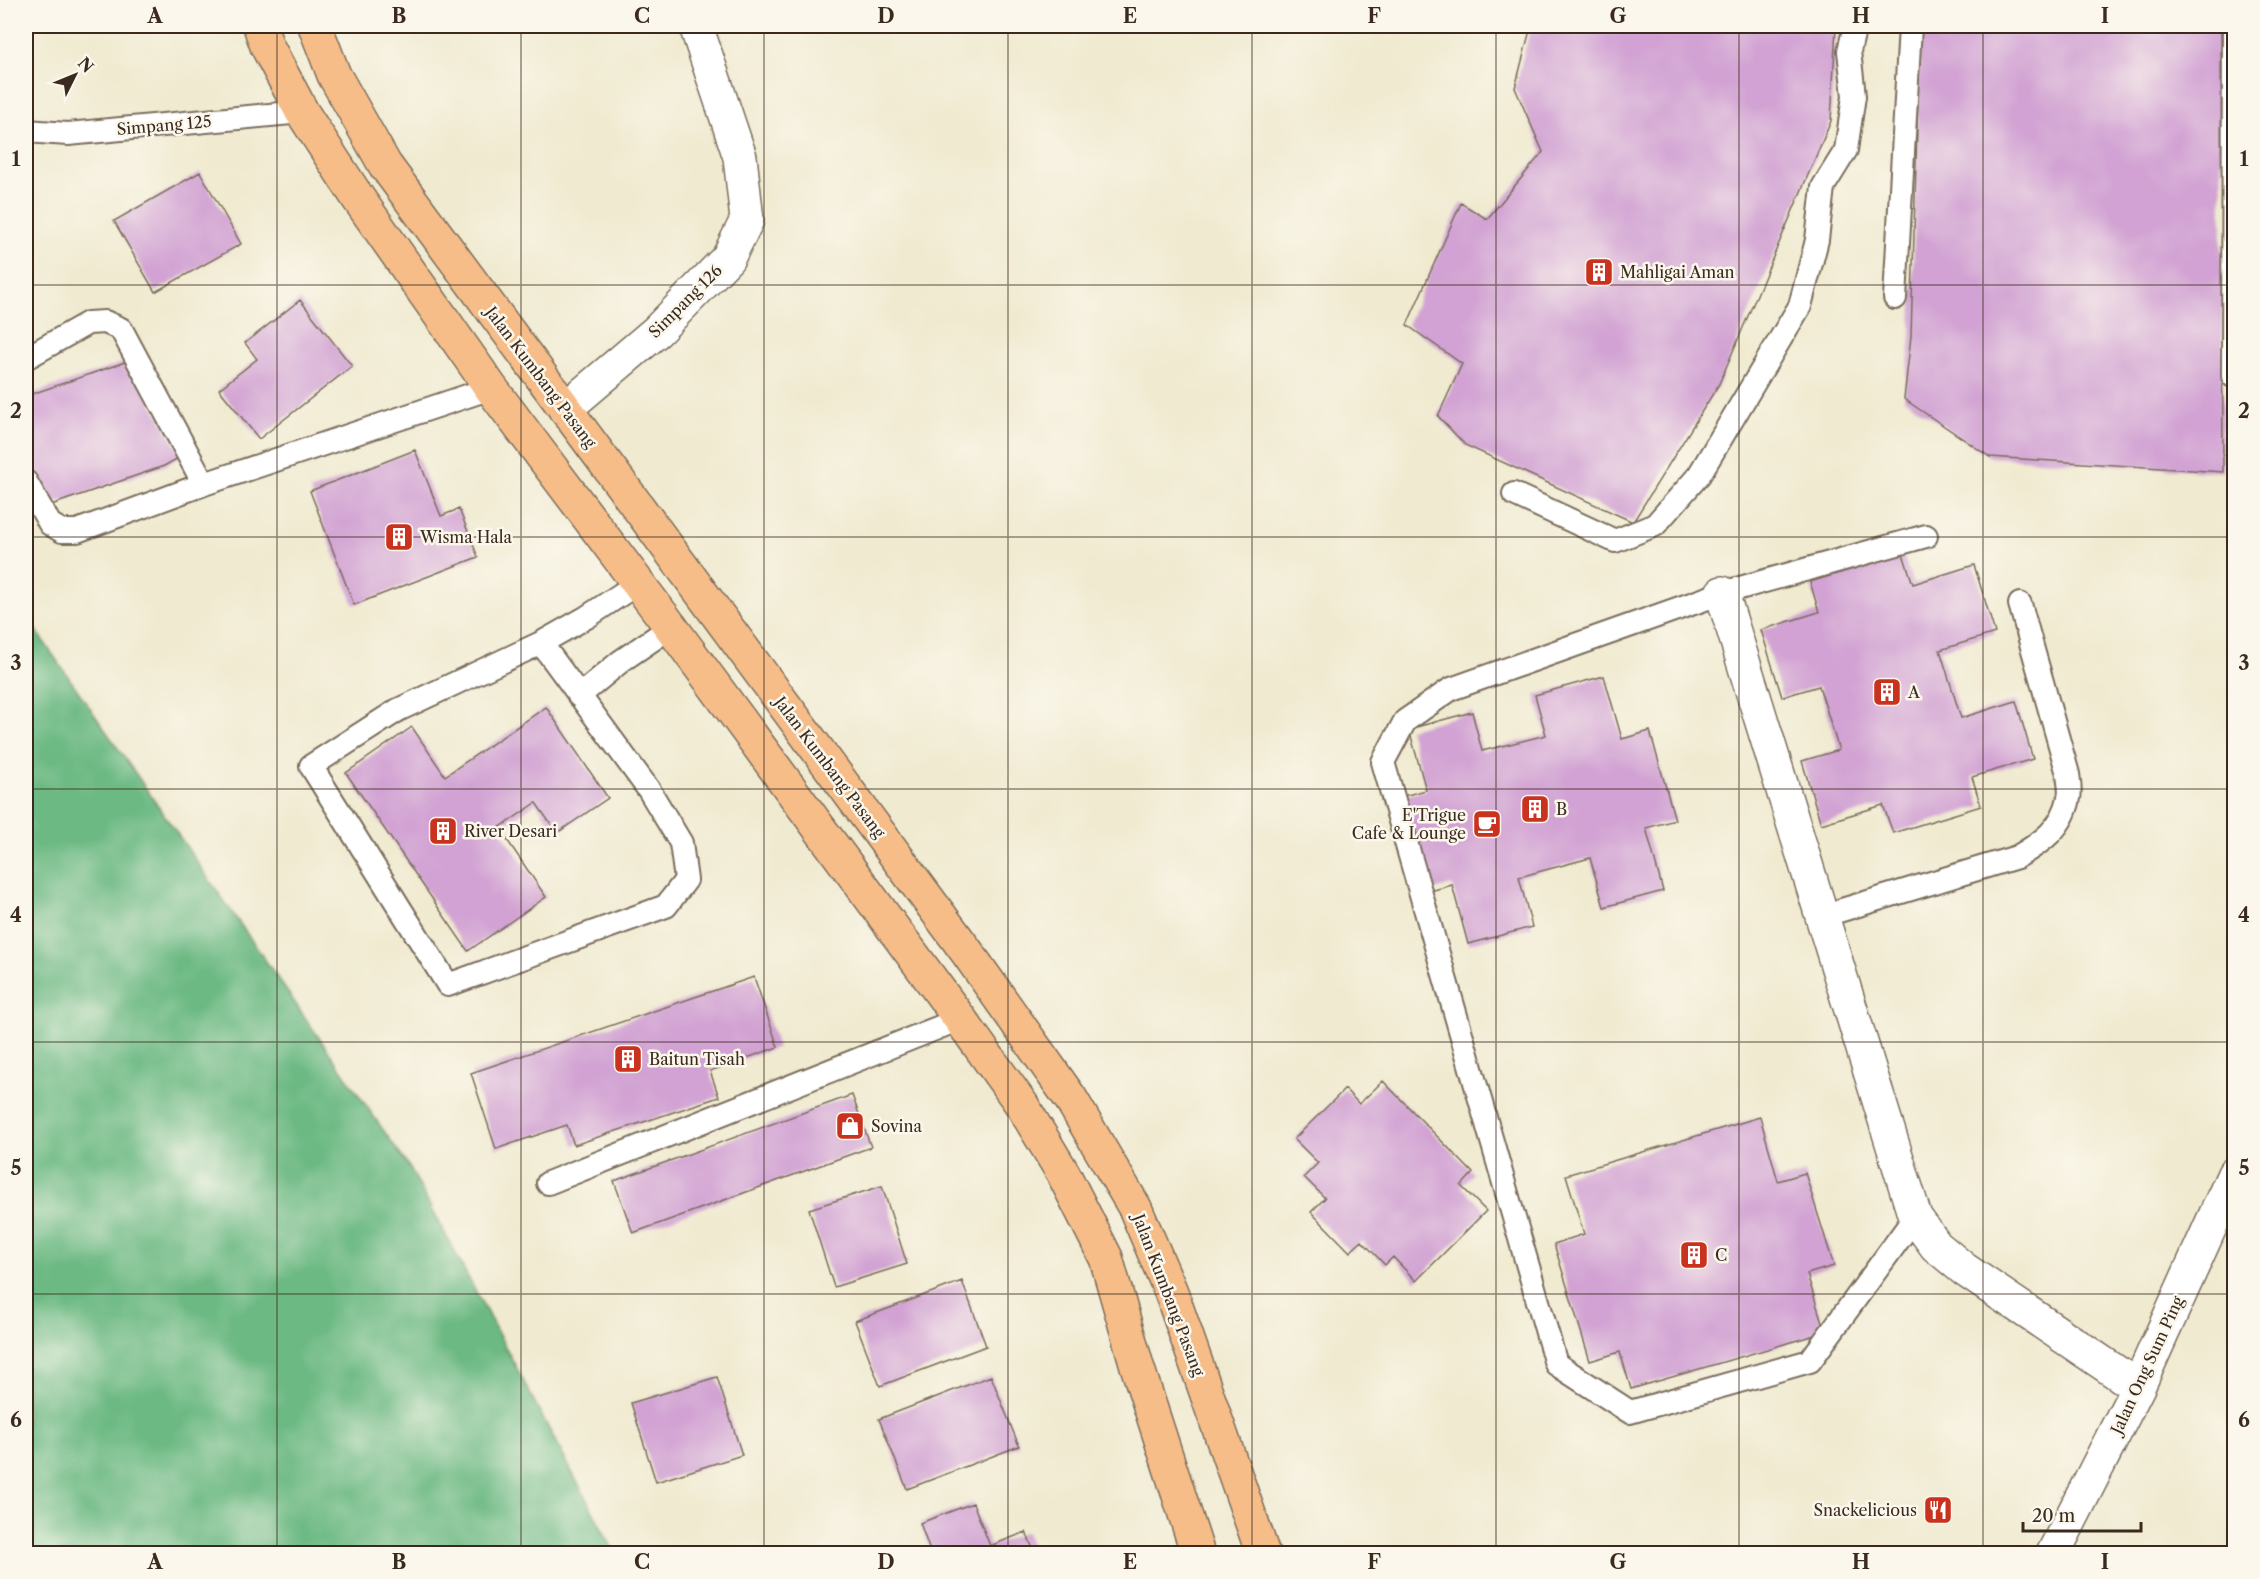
<svg xmlns="http://www.w3.org/2000/svg" width="2260" height="1579" font-family="'Libre Caslon Text',serif">
	<style>
		.forest { fill: #6cb983; stroke: #547250; stroke-width: 1.5 }
		.building { fill: #d1a2d3 }
		.lines { fill: none; stroke-linecap: round; stroke-linejoin: round }
		.service-casing { stroke: #7a6d5c; stroke-width: 26 }
		.minor-casing { stroke: #7a6d5c; stroke-width: 36 }
		.primary-casing { stroke: #7a6d5c; stroke-width: 36 }
		.service { stroke: #fff; stroke-width: 22 }
		.minor { stroke: #fff; stroke-width: 33 }
		.primary { stroke: #f7bd88; stroke-width: 33 }
		.grid { fill: none; stroke: #3b2a1e; stroke-width: 1.5; stroke-opacity: 0.55 }
		.labels { text-anchor: middle; stroke-width: 5; stroke-linejoin: round; paint-order: stroke }
		.street-label { font-size: 16px; fill: #3b2a1e; stroke: #fbf7ec }
		.poi-label { font-size: 16px; fill: #3b2a1e; stroke: #fbf7ec; text-anchor: start }
		.neatline { fill: none; stroke: #3b2a1e; stroke-width: 2 }
		.grid-label { font-size: 20px; text-anchor: middle; font-weight: bold; fill: #3b2a1e }
	</style>
	<rect width="100%" height="100%" fill="#fbf7ec"/>
	<filter id="ink" filterUnits="userSpaceOnUse"><feTurbulence type="fractalNoise" baseFrequency=".0167" numOctaves="2"/><feDisplacementMap in="SourceGraphic" scale="12" xChannelSelector="R" yChannelSelector="G"/><feConvolveMatrix kernelMatrix="1 2 1 2 8 2 1 2 1" color-interpolation-filters="sRGB"/></filter>
	<filter id="wash" filterUnits="userSpaceOnUse"><feTurbulence type="fractalNoise" baseFrequency=".008" numOctaves="4" result="noise"/><feDisplacementMap in="SourceGraphic" scale="24" xChannelSelector="R" yChannelSelector="G"/><feGaussianBlur stdDeviation="1.35" result="paint"/><feColorMatrix in="noise" values="0 0 0 0 0 0 0 0 0 0 0 0 0 0 0 0 0 1.4 0 .05"/><feComposite in="paint" operator="in"/></filter>
	<g filter="url(#wash)">
		<rect width="100%" height="100%" fill="#f0ead0"/>
		<path class="forest" d="M26 616 411 1170 615 1553H26Z"/>
		<g id="blocks">
			<path class="building" d="M1531 26H1836L1831 121 1719 384 1633 522 1465 445 1438 416 1462 364 1407 325 1461 203 1487 219 1543 152 1515 88Z
				M1920 26H2221L2223 472 1990 457 1904 399 1911 336Z
				M200 172 241 244 155 292 114 221Z
				M300 300 352 366 259 439 219 389 257 359 245 343Z
				M128 361 182 456 164 466 51 505 26 466V396Z
				M415 450 441 516 459 509 478 557 354 605 310 491Z
				M1903 554 1913 584 1974 565 1995 633 1940 650 1961 718 2016 701 2033 759 1972 777 1981 806 1893 833 1883 805 1821 824 1802 761 1839 750 1819 686 1782 697 1761 630 1819 612 1810 582Z
				M1604 676 1622 739 1650 731 1675 820 1646 828 1663 891 1604 907 1590 858 1519 877 1532 927 1468 944 1452 885 1423 893 1396 798 1426 790 1409 729 1472 712 1482 751 1546 735 1535 695Z
				M546 707 608 798 557 833 536 803 499 828 546 897 468 951 346 773 412 727 445 776Z
				M754 977 778 1047 710 1071 719 1097 574 1145 567 1125 496 1149 471 1073Z
				M1383 1081 1473 1173 1461 1186 1486 1211 1416 1281 1393 1257 1385 1265 1362 1241 1350 1252 1311 1212 1325 1198 1304 1177 1318 1163 1294 1139 1345 1089 1359 1104Z
				M852 1095 871 1147 633 1233 614 1181Z
				M1760 1117 1778 1181 1805 1173 1834 1266 1807 1274 1825 1332 1631 1389 1620 1352 1590 1361 1554 1244 1584 1234 1566 1175Z
				M882 1186 907 1264 834 1287 809 1209Z
				M962 1281 986 1346 880 1386 855 1321Z
				M991 1376 1019 1446 907 1489 879 1419Z
				M717 1377 742 1455 656 1482 631 1403Z
				M973 1503 990 1546 1026 1532 1035 1554H931L920 1523Z"/>
		</g>
	</g>
	<g filter="url(#ink)">
		<use href="#blocks" fill-opacity="0" stroke="#7a6d5c" stroke-width="1.5"/>
		<g class="lines">
			<g class="service-casing">
				<path id="service" d="M26 131 68 134 302 112
					M1895 298 1910 26
					M26 358 88 323 105 322 121 329 204 484
					M2233 376 2234 26
					M26 482 50 524 62 531H77L204 484 491 388
					M1514 494 1615 541 1655 525 1699 475 1800 306 1817 240 1823 187 1846 150 1854 96 1849 51 1855 26
					M541 643 649 790 681 843 686 880 666 906 448 985 311 766 398 710 541 643 587 617 638 583
					M579 696 621 661 671 627
					M1822 916 2017 857C2041 843 2063 828 2069 798 2071 791 2069 782 2068 774L2020 604
					M548 1183 960 1019
					M1915 1217 1810 1361 1630 1412 1556 1364 1383 762 1405 721 1451 689 1722 593 1926 536"/>
			</g>
			<g class="minor-casing">
				<path id="minor" d="M565 409 657 331 728 258 747 220 740 157 696 26
					M1722 593 1915 1217 1936 1246 1965 1270 2138 1387
					M2053 1554 2138 1387 2234 1174"/>
			</g>
			<g class="primary-casing">
				<path id="primary" d="M260 26 267 46 302 112 358 198 491 388 671 627 960 1019 1022 1105 1063 1173 1106 1258 1137 1366 1198 1554
					M315 26 334 75 385 165 967 952 1071 1099 1135 1208 1171 1292 1263 1554"/>
			</g>
			<use href="#service" class="service"/>
			<use href="#minor" class="minor"/>
			<use href="#primary" class="primary"/>
		</g>
	</g>
	<path class="grid" d="M277 26V1554M521 26V1554M764 26V1554M1008 26V1554M1252 26V1554M1496 26V1554M1739 26V1554M1983 26V1554M26 285H2234M26 537H2234M26 789H2234M26 1042H2234M26 1294H2234"/>
	<defs>
		<g id="building-square" transform="scale(1.5)"><rect x="-9" y="-9" width="18" height="18" rx="4" fill="#c8321e" stroke="#fbf7ec"/><path d="M-4-6H4V6H1V3H-1V6H-4ZM-2.5-4.3h1.7v1.8h-1.7ZM.8-4.3h1.7v1.8H.8ZM-2.5-1h1.7V.8h-1.7ZM.8-1h1.7V.8H.8Z" fill="#fff"/></g>
		<g id="cafe-square" transform="scale(1.5)"><rect x="-9" y="-9" width="18" height="18" rx="4" fill="#c8321e" stroke="#fbf7ec"/><path d="M-5.5-4.5H6V0H3Q3 3.5 0 3.5H-2.5Q-5.5 3.5-5.5 0ZM3-3.2v2h1.7v-2ZM-6 4.5H4V6H-6Z" fill="#fff"/></g>
		<g id="shop-square" transform="scale(1.5)"><rect x="-9" y="-9" width="18" height="18" rx="4" fill="#c8321e" stroke="#fbf7ec"/><path d="M-5-2.5h2.3a2.7 3.5 0 0 1 5.4 0H5L5.5 6h-11ZM-1.5-2.5h3a1.5 2.3 0 0 0-3 0Z" fill="#fff"/></g>
		<g id="restaurant-square" transform="scale(1.5)"><rect x="-9" y="-9" width="18" height="18" rx="4" fill="#c8321e" stroke="#fbf7ec"/><path d="M-5-6h1v4h1v-4h1v4h1v-4h1v5L-1.5 .5V6h-2V.5L-5-1ZM5-6V6H3V1.5H1.5Q1.5-4 5-6Z" fill="#fff"/></g>
	</defs>
	<g fill-rule="evenodd">
		<use href="#building-square" x="1599" y="272"/>
		<use href="#building-square" x="399" y="537"/>
		<use href="#building-square" x="1887" y="692"/>
		<use href="#building-square" x="1535" y="809"/>
		<use href="#cafe-square" x="1487" y="824"/>
		<use href="#building-square" x="443" y="831"/>
		<use href="#building-square" x="628" y="1059"/>
		<use href="#shop-square" x="850" y="1126"/>
		<use href="#building-square" x="1694" y="1255"/>
		<use href="#restaurant-square" x="1938" y="1510"/>
	</g>
	<g class="labels">
		<g class="street-label">
			<text transform="translate(164 125) rotate(-5)" y="6">Simpang 125</text>
			<text transform="translate(685 301) rotate(-45)" y="6">Simpang 126</text>
			<text transform="translate(541 377) rotate(53)" y="6">Jalan Kumbang Pasang</text>
			<text transform="translate(830 767) rotate(53)" y="6">Jalan Kumbang Pasang</text>
			<text transform="translate(1169 1295) rotate(69)" y="6">Jalan Kumbang Pasang</text>
			<text transform="translate(2147 1365) rotate(-65)" y="6">Jalan Ong Sum Ping</text>
		</g>
		<g class="poi-label">
			<text x="1620" y="278">Mahligai Aman</text>
			<text x="420" y="543">Wisma Hala</text>
			<text x="1908" y="698">A</text>
			<text x="1556" y="815">B</text>
			<text x="1466" y="821" text-anchor="end">E'Trigue<tspan x="1466" dy="18">Cafe &amp; Lounge</tspan></text>
			<text x="464" y="837">River Desari</text>
			<text x="649" y="1065">Baitun Tisah</text>
			<text x="871" y="1132">Sovina</text>
			<text x="1715" y="1261">C</text>
			<text x="1917" y="1516" text-anchor="end">Snackelicious</text>
		</g>
	</g>
	<rect width="2260" height="1579" fill="none" stroke="#fbf7ec" stroke-width="66"/>
	<g transform="translate(75 75) rotate(47)" stroke="#fbf7ec" stroke-width="4.5" paint-order="stroke">
	<path d="M0-4.5L10 22L0 15L-10 22Z" fill="#3b2a1e"/>
	<text y="-9" font-size="16" font-weight="bold" text-anchor="middle" fill="#3b2a1e">N</text>
	</g>
	<path d="M2023 1522v9h118v-9" fill="none" stroke="#3b2a1e" stroke-width="3"/>
	<text x="2032" y="1522" font-size="18" fill="#3b2a1e" stroke="#fbf7ec" stroke-width="4.5" paint-order="stroke">20 m</text>
	<rect x="33" y="33" width="2194" height="1513" class="neatline"/>
	<g class="grid-label">
		<text x="155" y="23">A</text>
		<text x="399" y="23">B</text>
		<text x="642" y="23">C</text>
		<text x="886" y="23">D</text>
		<text x="1130" y="23">E</text>
		<text x="1374" y="23">F</text>
		<text x="1618" y="23">G</text>
		<text x="1861" y="23">H</text>
		<text x="2105" y="23">I</text>
		<text x="16" y="166">1</text>
		<text x="2244" y="166">1</text>
		<text x="16" y="418">2</text>
		<text x="2244" y="418">2</text>
		<text x="16" y="670">3</text>
		<text x="2244" y="670">3</text>
		<text x="16" y="922">4</text>
		<text x="2244" y="922">4</text>
		<text x="16" y="1175">5</text>
		<text x="2244" y="1175">5</text>
		<text x="16" y="1427">6</text>
		<text x="2244" y="1427">6</text>
		<text x="155" y="1569">A</text>
		<text x="399" y="1569">B</text>
		<text x="642" y="1569">C</text>
		<text x="886" y="1569">D</text>
		<text x="1130" y="1569">E</text>
		<text x="1374" y="1569">F</text>
		<text x="1618" y="1569">G</text>
		<text x="1861" y="1569">H</text>
		<text x="2105" y="1569">I</text>
	</g>
</svg>
